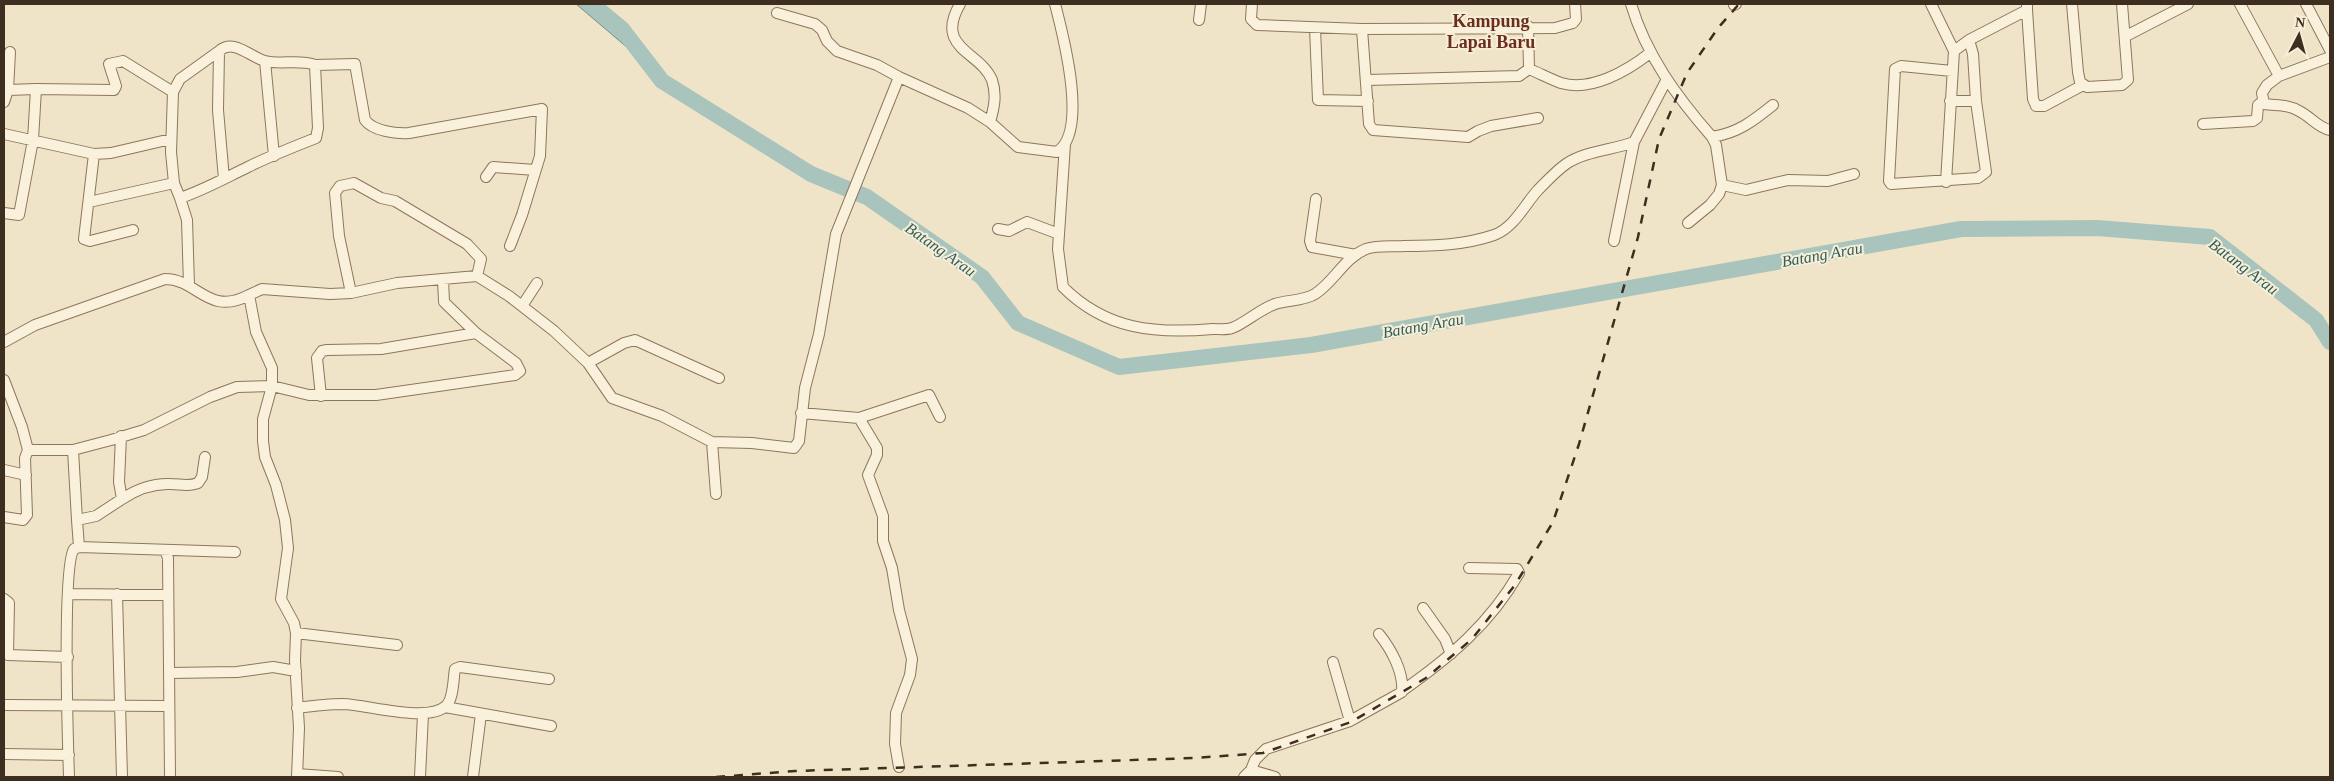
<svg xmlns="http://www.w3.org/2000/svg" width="2334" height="781" font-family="'Times New Roman',serif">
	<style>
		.water { fill: #a9c4bc; stroke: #6f938a }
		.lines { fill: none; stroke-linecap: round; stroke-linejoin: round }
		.river { stroke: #a9c4bc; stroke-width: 16 }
		.street-casing { stroke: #8d765c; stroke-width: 12 }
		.street { stroke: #faf1dc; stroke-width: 10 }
		.rail { stroke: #3d2e20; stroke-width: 2.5; stroke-dasharray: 9 9; stroke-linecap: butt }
		.labels { text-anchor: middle; stroke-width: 4; stroke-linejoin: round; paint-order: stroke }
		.water-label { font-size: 16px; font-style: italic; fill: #2f5d5a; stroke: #f7eed8 }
		.quarter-label { font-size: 18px; font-weight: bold; fill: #6b2e1e; stroke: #f7eed8 }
	</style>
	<rect width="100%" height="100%" fill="#f0e4c8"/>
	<path class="water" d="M576 4H604L639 39 629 49Z"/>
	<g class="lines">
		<path class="river" d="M592 4 622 29 662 81 811 174 867 197 982 277 1018 323 1119 367 1311 345 1961 229 2097 228 2210 237 2316 320 2330 342"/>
		<g class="street-casing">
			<path id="street" d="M960 4C934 49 980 51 992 80 997 95 994 108 990 122
				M1252 4 1251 19 1257 25 1362 29 1555 28 1573 23 1576 19 1575 4
				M1631 4C1646 55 1677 97 1712 137L1716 145 1722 185 1719 194 1710 205 1688 223
				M1931 4 1954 51 1946 182
				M2072 4 2078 72 2080 82 2087 87 2122 85 2128 80 2122 4
				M2240 4 2279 76 2330 57
				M2306 4 2330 50
				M1734 5 1736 4
				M2027 10 2033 99 2036 106H2044L2083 85
				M777 13 815 24 822 30 827 41 837 51 877 65 899 77
				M1199 20 1201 4
				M1315 28 1318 100 1368 101
				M1362 29 1369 124 1373 130 1468 137 1478 131 1491 126 1538 118
				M2126 36 2188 4
				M1969 40 2027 10V4
				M265 61 274 156
				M315 65 355 64 365 120C373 131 396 134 409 133L542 109 540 156 522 215 510 246
				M1529 69C1539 73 1550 79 1561 83 1591 92 1627 71 1650 53
				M1952 71 1901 66 1895 69 1889 181 1891 184 1978 178 1986 172 1976 101 1973 54 1969 40 1954 51
				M2279 76 2267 85 2262 93 2264 104C2277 106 2287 104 2299 111 2310 116 2318 128 2330 130
				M1367 80 1519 76 1529 69 1528 26
				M8 90 10 52
				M1950 101H1976
				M4 102 8 90 36 89
				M2203 124 2253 121 2257 118 2258 105 2262 102
				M4 134 94 154 111 153 171 139
				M1712 137C1738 133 1753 121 1773 105
				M1065 144 1058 249 1063 287C1106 330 1155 334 1213 329 1219 329 1226 330 1232 328 1244 324 1260 309 1275 304 1287 300 1304 301 1315 294 1334 282 1344 258 1366 249 1378 245 1392 247 1404 246 1434 246 1465 245 1494 235 1514 228 1525 204 1538 190 1547 181 1556 171 1566 164 1585 151 1613 150 1634 142L1667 79
				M94 154 84 239 90 241 133 230
				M486 177 493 167 535 170
				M1722 185 1746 190 1788 180 1828 181 1854 174
				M180 198 174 183 171 152 173 92 180 79 219 51
				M1316 199 1310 241 1312 247 1356 255
				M89 202 174 183
				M4 213 19 215 33 140 36 89 114 90 116 86 109 64 123 61 173 92
				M998 229 1009 231 1027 222 1059 234
				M1614 241 1634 142
				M443 279 444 302 476 333
				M189 285 187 220 180 198C204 190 225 178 248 167 270 156 293 147 316 138L318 128 315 65C300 59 281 65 265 61 250 57 234 38 219 51L218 110 224 179
				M351 293 339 236 335 193 340 186 354 183 381 198 395 201 467 244 481 259 477 276
				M522 306 537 283
				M4 342 35 325 165 279C198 279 208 317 249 295
				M588 363 624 343 635 340 719 378
				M4 380 22 427 28 450
				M801 413 859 418 877 448V455L868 475 883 516V541L892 568 899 610 912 659 910 675 896 713 895 744 899 767
				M859 418 929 395 940 417
				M121 436 119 482 122 499C137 489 152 483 171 484 180 484 189 487 198 483L202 477 205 457
				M712 442 716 494
				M73 450 77 520 96 516 122 499
				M4 470 26 475
				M4 517 23 520 27 515 25 458 28 450H73L111 440 144 430 210 397 237 387 272 386 309 395H376L515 375 520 371 516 363 476 333 381 349 327 350 322 351 317 358 321 396
				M77 520 79 547
				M165 550 168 558 170 777
				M68 594 167 595
				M117 594 122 777
				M4 599 9 603 8 655 68 657
				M1423 608 1445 639 1451 654
				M296 633 397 645
				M1333 662 1350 721
				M169 673 237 672 273 667 296 671
				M1402 691C1449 658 1490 624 1519 573L1517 569 1469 568
				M4 705 167 706
				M445 707 551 726
				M297 708C312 706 328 704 343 704 369 705 427 723 446 706 454 698 453 679 455 669L460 667 549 679
				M4 754 69 755
				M1251 770 1275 777
				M297 774 338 777
				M69 777C68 745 62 565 74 549L79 547 235 552
				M297 777 299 728 295 660 296 633 294 623 281 599 288 548 285 520 276 485 265 457 263 441V419L272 386V368L256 332 249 295 262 289 330 294 351 293 397 283 477 276 509 296 554 331 588 363 612 398 662 416 712 442 752 443 794 448 799 441 805 388 819 334 836 234 899 77 968 108 990 122 1018 147 1057 152C1089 131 1063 35 1055 4
				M420 777 423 714
				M473 777 481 714
				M1244 777 1251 770 1255 760 1266 749 1350 721 1402 692C1404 672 1391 649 1379 634"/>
		</g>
		<use href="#street" class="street"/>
		<path class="rail" d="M716 777 795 771 1195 758 1263 753 1351 722 1426 678 1472 639 1515 585 1553 522 1579 444 1638 237 1659 139 1687 73 1718 28 1739 4"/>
	</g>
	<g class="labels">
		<g class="water-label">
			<text transform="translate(941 249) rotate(35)" y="6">Batang Arau</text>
			<text transform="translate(1822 254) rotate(-10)" y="6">Batang Arau</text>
			<text transform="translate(2244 266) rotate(37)" y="6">Batang Arau</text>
			<text transform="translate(1423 325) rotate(-10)" y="6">Batang Arau</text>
		</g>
		<g class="quarter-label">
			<text x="1491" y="27">Kampung<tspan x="1491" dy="21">Lapai Baru</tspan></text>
		</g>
	</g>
	<rect width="2334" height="781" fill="none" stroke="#3d2e20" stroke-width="10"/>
	<g transform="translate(2299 35) rotate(6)" stroke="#f7eed8" stroke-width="4" paint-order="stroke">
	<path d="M0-4L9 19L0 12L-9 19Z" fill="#3d2e20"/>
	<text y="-8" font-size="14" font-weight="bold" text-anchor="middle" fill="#3d2e20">N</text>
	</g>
</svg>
